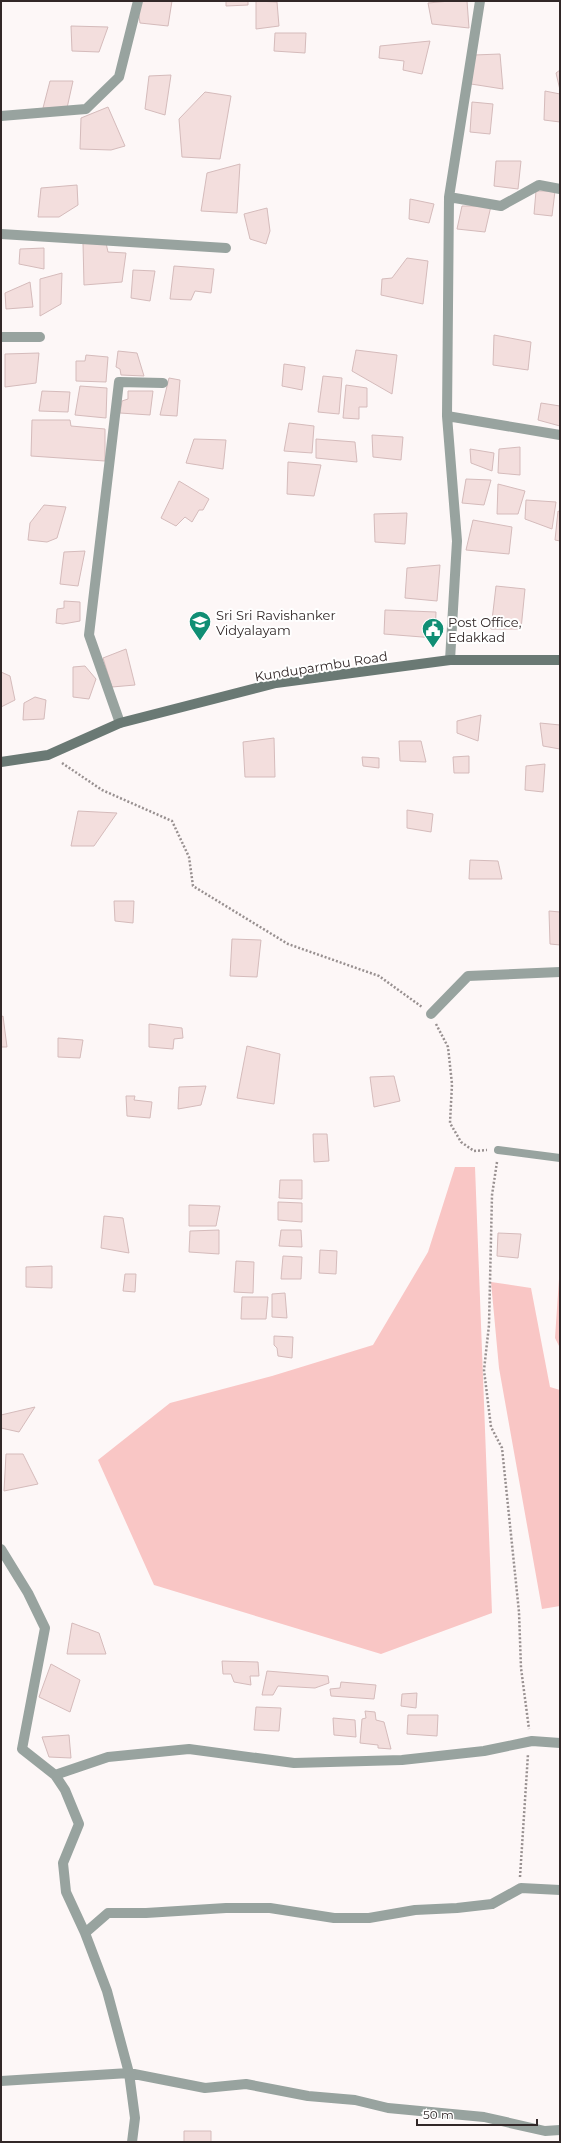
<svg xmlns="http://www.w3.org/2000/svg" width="561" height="2143" font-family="Montserrat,sans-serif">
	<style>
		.green { fill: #f9c6c5 }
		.building { fill: #f3dedd; stroke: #d5bbbb }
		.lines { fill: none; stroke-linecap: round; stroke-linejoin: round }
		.path { stroke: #989090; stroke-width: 2.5; stroke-dasharray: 2 2; stroke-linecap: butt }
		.service { stroke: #98a39f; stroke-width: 8 }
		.minor { stroke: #98a39f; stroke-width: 10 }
		.secondary { stroke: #6a7974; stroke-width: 10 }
		.labels { text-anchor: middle; stroke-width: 4; stroke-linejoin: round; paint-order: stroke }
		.poi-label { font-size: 13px; fill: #322828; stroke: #fff; text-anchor: start }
		.street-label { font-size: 13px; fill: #322828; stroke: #fff }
	</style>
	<rect width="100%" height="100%" fill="#fdf7f7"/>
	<path class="green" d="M455 1167H475L492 1613 381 1654 154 1585 98 1460 170 1403 272 1376 373 1345 428 1252Z
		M560 1264V1348L555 1338Z
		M491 1282 531 1288 550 1387 560 1390V1606L542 1609 499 1368Z"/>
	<path class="building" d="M137 1H172L168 26 140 23Z
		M226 1H248V5L226 6Z
		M256 1 277 2 279 26 256 29Z
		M450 1H467L469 28 432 24 428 3Z
		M71 26 108 27 99 52 72 51Z
		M275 33H306L305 53 274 51Z
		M430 41 422 74 403 70 404 61 379 58 380 46Z
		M500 54 503 89 471 84 474 55Z
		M560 70V90L556 73Z
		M171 75 165 115 145 109 149 76Z
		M50 81H73L67 108H43Z
		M545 91 560 94V122L544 120Z
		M205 92 231 96 220 159 182 157 179 119Z
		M472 102 493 104 490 134 470 132Z
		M108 107 125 146 111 150 80 149 81 118Z
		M496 161H521L518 189 494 186Z
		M240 164 237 213 201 211 207 173Z
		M77 185 78 205 59 217H38L41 188Z
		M536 191H555L552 216 534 214Z
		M410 199 434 204 429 223 409 219Z
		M462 206H491L485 232 457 229Z
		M267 208 270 231 266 244 250 239 244 214Z
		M83 243H106L108 252 126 253 122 282 84 285Z
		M44 248V269L19 264 20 249Z
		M407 258 428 261 423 304 381 295 382 279 392 278Z
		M174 266 214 269 211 293 195 291 191 300 170 299Z
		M133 270 155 271 150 301 131 298Z
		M62 273 61 304 40 316V279Z
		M30 282 33 307 6 309 5 293Z
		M494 335 531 342 528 370 493 365Z
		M356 350 397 355 392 394 352 371Z
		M118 351 137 353 144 376 121 375 120 369 116 367Z
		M39 353 36 383 5 387V354Z
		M86 355 108 357 106 382 76 381V361H85Z
		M284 364 305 367 302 390 282 386Z
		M323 376 342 378 339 414 318 412Z
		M169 378 180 380 177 416 160 415Z
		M346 385 367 388V407H359V419L343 418Z
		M80 386 107 388 106 418 75 415Z
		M42 391 70 392 68 412 39 411Z
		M128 391H153L150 415 120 413 122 401 128 399Z
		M541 403 560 406V426L538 420Z
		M32 420H70L71 426 105 429V461L31 456Z
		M289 423 314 426 312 453 284 451Z
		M372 435 403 437 401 460 373 457Z
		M194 439 226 440 223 469 186 463Z
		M316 439 355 442 357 462 316 458Z
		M520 447V475L498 473 499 449Z
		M470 449 494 453 492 471 471 463Z
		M288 462 321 465 314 496 287 494Z
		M466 479 491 480 484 505 462 503Z
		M179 481 209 499 203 510H199L192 522 185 517 176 526 161 518Z
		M498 484 525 491 518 514H497Z
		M526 500 556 502 552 529 525 519Z
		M44 505 66 507 57 538 47 542 28 540 30 523Z
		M558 511 560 512V541L555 540Z
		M407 513 405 544 375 542 374 514Z
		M473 520 512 527 509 554 466 550Z
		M85 551 78 586 60 584 64 552Z
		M440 565 437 601 405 598 407 568Z
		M496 586 525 589 521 629H491Z
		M64 601 80 602V621L63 624 56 623 57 609 64 608Z
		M385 610 436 612 435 638 384 634Z
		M126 649 135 685 112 687 103 658Z
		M85 666 96 679 89 699 73 697V667Z
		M1 672 10 676 15 700 1 707Z
		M35 697 46 700 44 719 23 720 24 703Z
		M481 715 478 741 457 733V721Z
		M540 723 560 725V749L543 746Z
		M274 738 275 777H245L243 742Z
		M399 741H421L426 762 400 761Z
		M469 756V773H454L453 757Z
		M362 757 379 758V768L363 766Z
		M545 764 543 792 525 790 526 766Z
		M407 810 433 814 431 832 407 828Z
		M78 811 117 813 94 846H71Z
		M470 860 498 861 502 879H469Z
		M114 901H134L133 923 115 921Z
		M549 911 560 912V945L550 944Z
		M232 939 261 940 257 977 230 976Z
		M3 1016 7 1047H1V1017Z
		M149 1024 182 1028 183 1038 174 1039 173 1049 149 1047Z
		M58 1038 83 1040 80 1058 58 1057Z
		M247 1046 280 1054 274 1104 237 1098Z
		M394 1076 400 1101 374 1107 370 1077Z
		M206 1086 201 1105 178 1109 179 1087Z
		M126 1096H135L134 1100 152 1102 150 1118 127 1116Z
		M313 1134H327L329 1161 314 1162Z
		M280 1180H302V1199L279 1198Z
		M278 1202 302 1203V1222L278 1220Z
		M189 1205 220 1206 216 1226H189Z
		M104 1216 123 1218 129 1253 101 1248Z
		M219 1230V1254L189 1252 190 1231Z
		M281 1230H301L302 1247 279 1246Z
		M498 1233 521 1234 518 1258 497 1256Z
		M320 1250 337 1251 336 1274 319 1273Z
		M283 1256 302 1257 301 1279H281Z
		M236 1261 254 1262 253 1293 234 1292Z
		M52 1266V1288L26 1287V1267Z
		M125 1274H136L135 1292 123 1291Z
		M285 1293 287 1318 272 1317V1294Z
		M242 1297H268L266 1319H241Z
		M274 1336 293 1337 292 1358 278 1356 277 1348 274 1345Z
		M35 1407 19 1432 1 1428V1415Z
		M6 1454H23L38 1484 4 1491Z
		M72 1623 99 1633 106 1654H67Z
		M222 1661 258 1662 259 1676H250L251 1685 234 1682 231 1674H223Z
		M51 1664 80 1680 70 1712 39 1697Z
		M267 1671 328 1676 329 1683 315 1688 278 1686 273 1695H262Z
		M341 1682 376 1685 374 1699 331 1696 330 1689 340 1688Z
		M417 1693 416 1708 401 1706 402 1694Z
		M256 1707 281 1708 279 1731 254 1730Z
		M365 1711 375 1712 376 1720 384 1722 391 1749 378 1748V1745L360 1743 362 1719 366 1718Z
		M408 1715H438L437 1736 407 1734Z
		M333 1718 355 1720 356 1737 334 1735Z
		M69 1735 71 1758 49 1757 42 1737Z
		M184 2131H211V2142H184Z"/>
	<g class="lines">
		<path class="path" d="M62 763 102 790 172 821 189 857 193 886 288 944 379 976 422 1007
			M436 1024 448 1047 452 1084 450 1123 461 1142 474 1151 487 1150
			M497 1162 492 1195 489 1325 484 1370 491 1427 502 1448 519 1612 521 1668 529 1729
			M520 1877 528 1754"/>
		<path class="service" d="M498 1150 560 1158"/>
		<path class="minor" d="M1 116 86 109 119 77 138 1
			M449 197 501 206 539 185 560 189
			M1 234 226 248
			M1 337H40
			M447 416 560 435
			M450 660 457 541 447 416 449 197 480 1
			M120 723 89 635 119 382 163 383
			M431 1014 468 976 560 972
			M1 1549 28 1593 45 1628 22 1749 55 1775 65 1790 79 1824 63 1863 66 1892 85 1933
			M55 1775 108 1757 189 1749 294 1763 402 1760 484 1751 532 1741 560 1743
			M1 2081 129 2073 205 2088 246 2084 308 2096 355 2100 388 2108 484 2117 545 2131 560 2130
			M132 2142 135 2118 129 2073 107 1991 85 1933 108 1913H146L226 1908H270L334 1918H369L415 1910 457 1908 492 1904 521 1888 560 1890"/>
		<path class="secondary" d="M1 762 48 755 120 723 276 683 450 660H560"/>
	</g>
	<defs>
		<g id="school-pin" transform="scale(1.15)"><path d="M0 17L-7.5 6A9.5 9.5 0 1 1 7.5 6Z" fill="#108e74" stroke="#fff"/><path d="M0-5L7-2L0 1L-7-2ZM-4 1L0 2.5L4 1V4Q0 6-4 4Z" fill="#fff"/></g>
		<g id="civic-pin" transform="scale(1.15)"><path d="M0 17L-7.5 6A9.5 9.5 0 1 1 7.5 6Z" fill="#108e74" stroke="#fff"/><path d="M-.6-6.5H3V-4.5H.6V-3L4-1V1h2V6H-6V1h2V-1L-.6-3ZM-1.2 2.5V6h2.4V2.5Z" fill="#fff"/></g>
	</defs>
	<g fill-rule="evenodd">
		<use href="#school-pin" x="200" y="622"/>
		<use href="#civic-pin" x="433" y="629"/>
	</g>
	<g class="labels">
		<g class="poi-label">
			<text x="216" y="620">Sri Sri Ravishanker<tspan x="216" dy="15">Vidyalayam</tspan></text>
			<text x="448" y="627">Post Office,<tspan x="448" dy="15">Edakkad</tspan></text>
		</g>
		<g class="street-label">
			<text transform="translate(321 666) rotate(-9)" y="5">Kunduparmbu Road</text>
		</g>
	</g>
	<rect width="561" height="2143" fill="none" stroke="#322828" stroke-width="4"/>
	<path d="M417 2119v6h120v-6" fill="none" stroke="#322828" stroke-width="2"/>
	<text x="423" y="2119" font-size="12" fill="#322828" stroke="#ffffff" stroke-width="3" paint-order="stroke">50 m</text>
</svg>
